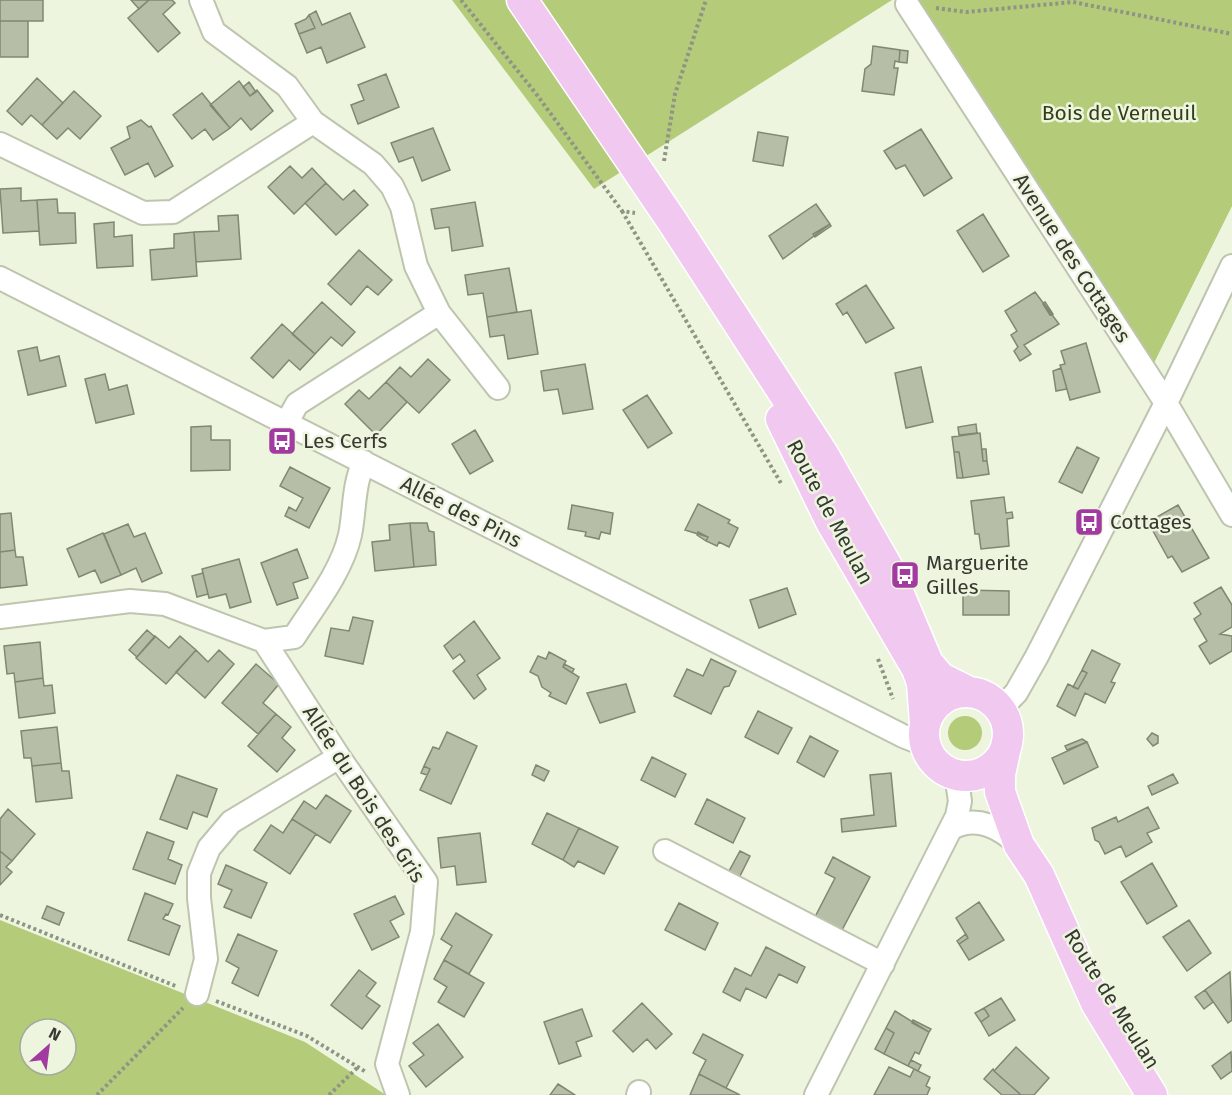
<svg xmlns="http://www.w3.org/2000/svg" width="1232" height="1095" font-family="'Fira Sans',sans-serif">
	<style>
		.green { fill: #b4cb7a; fill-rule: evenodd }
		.building { fill: #b7bea8; stroke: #808773; stroke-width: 1.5 }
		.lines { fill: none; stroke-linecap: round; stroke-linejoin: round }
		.minor-casing { stroke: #bec5af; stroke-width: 26 }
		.major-casing { stroke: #fff; stroke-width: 33 }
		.path { stroke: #8f9485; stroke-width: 4; stroke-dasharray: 3 3; stroke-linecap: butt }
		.minor { stroke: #fff; stroke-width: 22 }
		.major { stroke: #f1c8ef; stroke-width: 30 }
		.labels { text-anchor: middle; stroke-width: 5; stroke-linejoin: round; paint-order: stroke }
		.park-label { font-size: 21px; fill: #333d17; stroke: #edf5de }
		.street-label { font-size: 21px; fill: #363931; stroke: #edf5de }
		.poi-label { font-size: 21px; fill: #363931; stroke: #edf5de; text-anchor: start }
	</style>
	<rect width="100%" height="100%" fill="#edf5de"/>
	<path class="green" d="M452 0H892L594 189Z
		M913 0H1232V206L1151 369Z
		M948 733a17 17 0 1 1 34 0a17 17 0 1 1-34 0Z
		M0 920 305 1042 386 1095H0ZM30 1029H66V1065H30Z"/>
	<path class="building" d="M0 0H43V21H0Z
		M131 0H149L139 9Z
		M149 0H172L175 3 163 14 180 33 158 52 128 18Z
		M316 11 322 25 350 13 365 47 327 63 321 47 307 53 299 34 315 28 309 15Z
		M309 15 315 28 299 34 295 24 306 19Z
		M0 21H28V57H0Z
		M873 46 900 50 899 62 895 61 894 68H898L894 95 862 91 865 69 871 64Z
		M900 50 908 51 907 63 899 62Z
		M386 74 399 107 358 124 351 105 364 100 358 85Z
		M37 78 63 103 42 125 31 115 22 125 7 111Z
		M239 81 250 96 257 90 273 111 251 130 241 118 230 128 210 105Z
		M249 82 256 92 250 96 243 87Z
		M74 91 101 116 80 139 68 128 57 139 42 125Z
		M202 93 230 128 213 140 205 129 192 139 173 115Z
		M141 120 149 127 151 126 173 166 155 177 148 163 125 175 111 148 130 138 127 127Z
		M433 128 450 170 422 181 413 157 399 162 391 143Z
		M921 129 952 178 924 196 905 165 896 169 884 151Z
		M758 132 788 137 783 166 753 161Z
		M290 166 302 178 312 168 326 183 294 214 268 187Z
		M326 183 343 200 354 190 368 205 336 235 305 203Z
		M21 188V201L37 200 39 231 3 233 0 189Z
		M57 199 58 213H75L76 243 40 245 37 200Z
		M475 202 483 246 452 251 449 227 435 229 431 209Z
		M816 204 830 224 783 259 769 236Z
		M983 214 1009 256 983 272 957 231Z
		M238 215 241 259 196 262 194 232 219 231 218 216Z
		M114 222V237L132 235 133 266 97 268 94 224Z
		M830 224 831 226 815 237 813 234Z
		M194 232 197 276 152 280 150 250 174 248V234Z
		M359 250 392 280 378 295 367 286 351 305 328 284Z
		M509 268 517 312 487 317 483 293 468 295 465 275Z
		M866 285 894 328 866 343 847 312 843 315 836 304Z
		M1035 292 1059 324 1024 345 1031 354 1020 361 1014 351 1018 347 1011 335 1017 331 1005 311Z
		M322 302 355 332 342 346 331 337 315 354 292 334Z
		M1045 302 1053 314 1050 315 1043 304Z
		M531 310 538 354 508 359 504 335 490 337 487 317Z
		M282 324 315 354 300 370 289 360 273 378 251 358Z
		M1086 343 1100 392 1070 400 1061 368 1060 365 1065 364 1061 351Z
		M37 347 40 361 59 356 66 386 28 395 18 351Z
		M428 359 450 380 419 413 386 382 400 367 411 377Z
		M585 364 593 409 563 414 558 389 544 391 541 371Z
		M921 367 933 422 906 428 895 373Z
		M1061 368 1067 389 1056 391 1053 371Z
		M105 374 109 390 127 385 134 414 96 423 85 379Z
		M386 382 407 402 376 435 345 404 359 390 369 399Z
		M647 395 672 433 648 448 623 410Z
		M976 424 977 433 959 435 958 427Z
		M211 426V440H230V470L191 471V427Z
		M475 430 493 461 470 474 452 444Z
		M980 433 983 461H987L989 474 963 478 959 452H954L952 437Z
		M1077 447 1099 458 1082 493 1059 482Z
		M982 449H986L987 461H983Z
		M954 452H959L963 478H957Z
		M290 467 330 488 309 528 285 516 289 507 296 511 303 498 280 486Z
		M1004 497 1006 513 1012 512 1013 518 1007 519 1009 546 981 549 979 534H975L971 501Z
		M698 504 730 520 728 523 738 528 729 547 719 542 717 546 706 541 708 537 685 530Z
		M572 505 613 513 610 534 601 532 599 539 585 536 586 532 568 529Z
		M1178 505 1209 558 1182 572 1172 556 1168 558 1148 522Z
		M11 513 15 550 0 552V514Z
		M410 523 414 567 375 571 372 542 390 540 389 525Z
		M410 523H427L429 531 434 532 436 565 414 567Z
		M128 524 134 537 145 533 162 573 142 582 136 568 121 575 104 534Z
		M698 532 708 537 706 541 697 535Z
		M103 533 121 575 101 583 95 570 79 577 67 549Z
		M297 549 308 578 293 583 298 598 277 605 261 563Z
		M15 550 16 557H23L27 585 0 588V552Z
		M239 559 251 602 230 608 226 594 209 598 202 569Z
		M203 573 208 594 197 597 192 576Z
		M1221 587 1232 605V627L1220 634 1232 636V651L1210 664 1199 646 1207 641 1194 619 1201 614 1194 603Z
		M787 588 796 614 759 628 750 600Z
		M963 590 1009 591V615H963Z
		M353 617 373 621 363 664 325 656 331 628 349 631Z
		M474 621 500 658 477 675 486 689 474 699 453 671 465 661 460 654 453 659 444 646Z
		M147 630 155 637 137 657 129 650Z
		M180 636 196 650 166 684 136 658 155 636 169 648Z
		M40 642 43 678 15 682 14 673 7 674 4 646Z
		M196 650 208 662 219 650 234 664 205 698 176 672Z
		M1092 650 1120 664 1111 682 1115 683 1105 703 1085 693 1075 716 1057 706 1068 684 1078 689 1087 673 1082 670Z
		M549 652 566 661 563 667 579 677 566 704 549 696 551 693 542 687 538 676 530 672 538 656 546 659Z
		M711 659 736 671 729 686 724 687 711 714 674 696 687 669 703 676Z
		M256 664 279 684 263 703 276 714 258 734 222 703Z
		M564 664 574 669 572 673 563 667Z
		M1082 670 1087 673 1078 689 1073 687Z
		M43 678 44 686 52 685 55 713 19 718 15 682Z
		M626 684 635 712 600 723 587 693Z
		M758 711 792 728 778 754 745 737Z
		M276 714 291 727 282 738 295 750 277 772 248 746Z
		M57 727 61 763 32 766 31 758H24L21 731Z
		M447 732 477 746 451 804 420 790 430 769 424 766 433 747 439 749Z
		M1152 733 1158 736V743L1153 746 1147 739Z
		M810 736 838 751 824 777 797 762Z
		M1082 739 1087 742 1067 750 1065 746Z
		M1087 742 1098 767 1064 784 1052 758Z
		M652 757 686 774 675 797 641 780Z
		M61 763 62 771H69L72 798 36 802 32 766Z
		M536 765 549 771 544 781 532 775Z
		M424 766 430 769 427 775 421 773Z
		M891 773 896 826 842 832 841 819 874 815 870 775Z
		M1173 774 1178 783 1152 795 1148 786Z
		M177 775 217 789 207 817 193 812 187 829 160 819Z
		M326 795 351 811 330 843 292 819 304 801 316 809Z
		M707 799 745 818 733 843 695 824Z
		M1148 807 1159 828 1147 833 1152 842 1126 857 1121 846 1105 854 1099 842 1095 840 1092 828 1116 817 1118 822Z
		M8 809 35 834 12 861 0 851V819Z
		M547 813 579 828 563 860 532 844Z
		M292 819 316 834 290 874 254 850 271 825 283 833Z
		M579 828 618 847 604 874 578 861 574 867 563 860Z
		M147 832 174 842 168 859 182 865 175 884 133 869Z
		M480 833 486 882 457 885 455 866 441 868 438 838Z
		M0 851 12 861 6 867 12 872 0 885Z
		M740 851 750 856 739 878 728 873Z
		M833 857 870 877 842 930 815 917 835 878 825 873Z
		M1152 863 1177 906 1147 924 1121 882Z
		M226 865 267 883 251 918 224 907 232 890 218 884Z
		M145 893 173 904 168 915 166 914 163 919 180 926 169 955 128 940Z
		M395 896 404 914 390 921 399 937 372 950 354 914Z
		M979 902 1004 940 969 960 959 944 968 938 956 918Z
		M679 903 718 923 705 950 665 930Z
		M47 906 64 913 59 925 42 918Z
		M456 913 492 935 469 974 444 960 452 946 441 939Z
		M1189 920 1211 953 1187 971 1163 937Z
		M238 934 277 951 258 996 232 983 239 968 226 961Z
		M966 934 968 938 959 944 957 941Z
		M766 947 805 967 797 983 779 974 766 998 746 988 740 1001 723 992 735 968 751 976Z
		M444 960 484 983 464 1017 438 1002 447 987 434 979Z
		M359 970 376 983 366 996 380 1006 362 1029 331 1005Z
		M1230 972 1232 1020 1228 1023 1205 990Z
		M1205 990 1213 1002 1204 1009 1195 997Z
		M1001 998 1015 1020 989 1036 981 1022 989 1016 984 1008Z
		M642 1003 672 1034 656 1049 647 1039 633 1052 613 1031Z
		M984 1008 989 1016 981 1022 975 1013Z
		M582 1009 592 1036 576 1042 581 1056 559 1064 544 1022Z
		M895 1011 929 1032 919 1054 915 1052 908 1066 884 1054 894 1033 886 1028Z
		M913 1020 931 1029 929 1032 912 1023Z
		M438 1024 463 1057 426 1087 409 1066 424 1055 413 1043Z
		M886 1028 894 1033 884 1054 875 1049Z
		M703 1034 743 1055 726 1088 699 1074 706 1060 693 1053Z
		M1016 1047 1049 1078 1034 1095H1021L994 1071Z
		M1231 1052 1232 1071 1221 1079 1212 1066Z
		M911 1060 921 1065 918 1071 908 1066Z
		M889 1067 910 1077 914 1069 930 1077 926 1086 930 1088 927 1095H874Z
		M993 1069 994 1071 1021 1095H1002L984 1079Z
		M699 1074 726 1088 740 1095H690Z
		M558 1084 575 1095H550Z"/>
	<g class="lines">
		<g class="minor-casing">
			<path id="minor" d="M201 0 214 32 287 86 313 122 373 164 392 186 402 207 416 266 439 313 498 388
				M907 4 1166 403 1232 515
				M0 144 143 213 173 212 313 122
				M0 278 903 736 913 740H924
				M287 422 297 404 439 313
				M0 617 130 601 165 604 264 641 294 637C314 606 342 571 350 535 355 510 353 485 364 462
				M264 641 339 757 426 882 422 932 387 1064 398 1095
				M1000 709 1016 693 1037 656 1166 403 1232 266
				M952 828C977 815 999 827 1019 845
				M665 851 883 964
				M197 994 206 959 199 898V873L209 848 231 822 339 757
				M638 1095 639 1092
				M816 1095 957 816 960 801 956 775"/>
		</g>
		<g class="major-casing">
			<path id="major" d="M522 0 672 221 823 454 888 568 928 663 941 678 969 692
				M781 419 831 522 917 669 922 683 925 723
				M924 734a42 42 0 1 1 84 0a42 42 0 1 1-84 0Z
				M1007 742 1000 774V792L1019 845 1039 875 1096 1003 1152 1095"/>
		</g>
		<path class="path" d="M461 0 537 95 622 211 635 213
			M936 8 966 12 1073 2 1232 34
			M664 161 675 94 706 0
			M622 211 782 485
			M878 659 893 699
			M0 915 178 987
			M216 1001 307 1036 366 1072
			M97 1095 183 1008
			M329 1095 358 1067"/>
		<use href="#minor" class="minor"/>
		<use href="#major" class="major"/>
	</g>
	<defs>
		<g id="bus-square" transform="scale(1.5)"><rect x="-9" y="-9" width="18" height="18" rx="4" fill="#a13ba0" stroke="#edf5de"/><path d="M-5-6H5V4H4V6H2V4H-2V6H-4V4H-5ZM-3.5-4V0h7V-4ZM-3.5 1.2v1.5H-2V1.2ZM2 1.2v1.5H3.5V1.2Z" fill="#fff"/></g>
	</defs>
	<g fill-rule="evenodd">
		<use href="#bus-square" x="282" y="441"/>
		<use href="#bus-square" x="1089" y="522"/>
		<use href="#bus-square" x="905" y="575"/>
	</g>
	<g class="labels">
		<g class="park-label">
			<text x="1119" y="120">Bois de Verneuil</text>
		</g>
		<g class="street-label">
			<text transform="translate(1072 258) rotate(57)" y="7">Avenue des Cottages</text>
			<text transform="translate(461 512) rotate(27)" y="7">Allée des Pins</text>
			<text transform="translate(830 512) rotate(62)" y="7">Route de Meulan</text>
			<text transform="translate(364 794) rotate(57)" y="7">Allée du Bois des Gris</text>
			<text transform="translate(1112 999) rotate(58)" y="7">Route de Meulan</text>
		</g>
		<g class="poi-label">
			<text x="303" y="448">Les Cerfs</text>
			<text x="1110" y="529">Cottages</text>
			<text x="926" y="570">Marguerite<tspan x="926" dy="24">Gilles</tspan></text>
		</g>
	</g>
	<g transform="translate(48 1047) rotate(28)"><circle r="28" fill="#edf5de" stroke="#a4aa99" stroke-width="1.5"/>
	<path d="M0-4.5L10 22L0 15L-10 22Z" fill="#a13ba0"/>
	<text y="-9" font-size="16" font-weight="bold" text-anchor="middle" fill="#363931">N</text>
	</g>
</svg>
